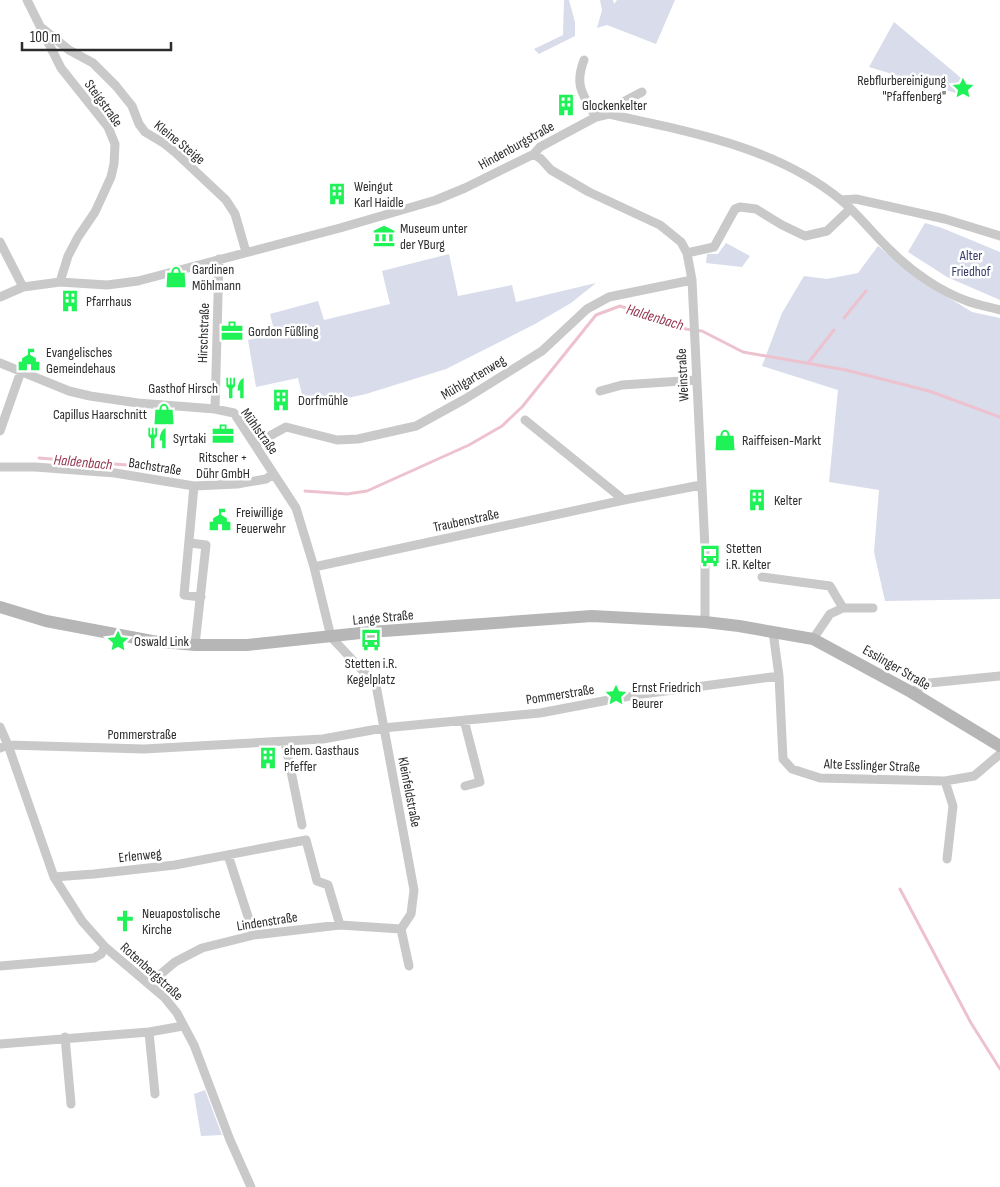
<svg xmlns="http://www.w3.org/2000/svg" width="1000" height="1187" font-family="'Sofia Sans Condensed',sans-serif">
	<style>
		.green { fill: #d8dceb }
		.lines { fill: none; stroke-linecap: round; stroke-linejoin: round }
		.stream { stroke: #edc2ce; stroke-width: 3 }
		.minor { stroke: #c9c9c9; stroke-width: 9 }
		.secondary { stroke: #b6b6b6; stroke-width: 12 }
		.labels { text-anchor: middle; stroke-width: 5; stroke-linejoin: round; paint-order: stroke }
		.poi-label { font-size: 14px; fill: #2c2c2c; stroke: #fff; text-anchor: start }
		.street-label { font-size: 14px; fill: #2c2c2c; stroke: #fff }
		.park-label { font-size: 14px; fill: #373e6a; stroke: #fff }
		.water-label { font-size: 15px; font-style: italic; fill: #93354f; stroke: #fff }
	</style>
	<rect width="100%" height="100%" fill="#fff"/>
	<path class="green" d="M564 0H569L575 22V36L539 54 534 49 563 35Z
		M600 0H613L614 4 617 0H675L656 44 607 25 597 28 602 10Z
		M894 22 954 72 969 85 970 91 967 94 962 95 869 67Z
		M925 223 942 228 1000 252V300L947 277 908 252Z
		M726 243 750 256 742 267 706 263 707 254H718Z
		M878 246 915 277 972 312 1000 318V599L885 601 874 552 879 490 829 482 838 390 762 366 782 313 804 276 827 279 858 273Z
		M449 254 458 296 512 285 516 302 596 283 571 303 535 324 446 369 366 394 305 407 298 378 256 387 248 340 275 334 270 314 318 301 324 320 390 304 382 271Z
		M205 1090 222 1135 201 1136 194 1094Z"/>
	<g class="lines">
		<path class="stream" d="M844 318 866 291
			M808 363 834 330
			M39 458 127 465
			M143 467 173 470
			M305 491 347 494 367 491 469 445 502 426 522 407 596 315 620 306 686 329 702 331 743 352 846 370 929 391 1000 417
			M900 889 971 1023 1000 1069"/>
		<path class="minor" d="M27 0 61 68 108 127 115 144 114 164 111 177 95 212 78 237 68 256 60 282
			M42 28 69 50 93 63 116 86 132 106 139 124 145 132 165 144 176 153 226 200 235 214 246 252
			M584 60C574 86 583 95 596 117
			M609 114 623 102 642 92
			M534 154 541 159 551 170 589 192 660 225 681 242 687 253 692 280 705 548V622
			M841 200 856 199 945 219 1000 236
			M0 242 23 287
			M687 253 714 247 735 209 740 207 756 209 782 225 805 236 827 231 850 209
			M0 297 23 287 60 282 107 285 138 281 340 228 436 200 465 188 534 154 540 147 596 117 609 114C689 132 775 146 841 200 859 215 874 235 891 251 912 272 940 291 967 301 978 305 989 307 1000 310
			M0 363 69 391 90 396 138 403 215 409 234 413 296 508 314 567 331 637 376 685 414 890 411 914 401 929 409 966
			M600 391 622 385 696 380
			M215 409 219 259
			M525 420 624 500
			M0 431 19 377
			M255 444 286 427 337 440 358 439 416 426 465 399 542 351 587 309 609 297 692 280
			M0 467H35L115 473 194 486 237 484 266 479 273 474
			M194 486 184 595 201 597
			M190 543 206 545 195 645
			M314 567 624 500 701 485
			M762 577 830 586 843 608
			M773 632 779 676 783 759 792 769 820 778 945 781 974 776 1000 754
			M813 639 830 614 843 608H873
			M911 692 929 683 1000 676
			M464 720 480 782 465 786
			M0 727 8 745 54 877 82 921 105 947 164 997 177 1013 194 1045 230 1140 251 1187
			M285 742 302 825
			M0 748 8 745 144 749 323 739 383 728 540 713 635 695 779 676
			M945 781 953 806 947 859
			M228 855 254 935
			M54 877 94 874 175 865 306 840 317 881 328 885 340 925
			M0 966 94 958 101 954 105 947
			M149 984 175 962 202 948 254 935 340 925 401 929
			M149 1032 155 1094
			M65 1037 71 1104
			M0 1044 149 1032 183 1026"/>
		<path class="secondary" d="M0 607 46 621 152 641 195 645H247L370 632 592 616 705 622 739 626 813 639 911 692 1000 746"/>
	</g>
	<defs>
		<g id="sight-bare" transform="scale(1.725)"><path d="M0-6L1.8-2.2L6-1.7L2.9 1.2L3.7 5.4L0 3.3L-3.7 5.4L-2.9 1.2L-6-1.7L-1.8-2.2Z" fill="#1ff257" stroke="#fff" stroke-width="2.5" paint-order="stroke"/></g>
		<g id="building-bare" transform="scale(1.725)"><path d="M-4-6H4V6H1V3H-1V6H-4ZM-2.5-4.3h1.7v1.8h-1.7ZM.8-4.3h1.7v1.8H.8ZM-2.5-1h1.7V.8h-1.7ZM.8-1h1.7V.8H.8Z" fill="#1ff257" stroke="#fff" stroke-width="2.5" paint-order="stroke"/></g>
		<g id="museum-bare" transform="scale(1.725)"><path d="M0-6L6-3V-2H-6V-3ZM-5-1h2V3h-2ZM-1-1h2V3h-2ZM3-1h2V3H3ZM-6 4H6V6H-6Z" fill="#1ff257" stroke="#fff" stroke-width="2.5" paint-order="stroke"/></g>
		<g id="shop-bare" transform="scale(1.725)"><path d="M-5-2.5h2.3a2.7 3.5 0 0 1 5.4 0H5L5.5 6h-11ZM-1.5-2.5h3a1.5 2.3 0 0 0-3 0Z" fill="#1ff257" stroke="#fff" stroke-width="2.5" paint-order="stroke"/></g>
		<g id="office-bare" transform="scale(1.725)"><path d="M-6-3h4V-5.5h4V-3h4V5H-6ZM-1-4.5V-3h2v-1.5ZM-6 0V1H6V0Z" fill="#1ff257" stroke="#fff" stroke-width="2.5" paint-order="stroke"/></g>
		<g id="civic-bare" transform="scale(1.725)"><path d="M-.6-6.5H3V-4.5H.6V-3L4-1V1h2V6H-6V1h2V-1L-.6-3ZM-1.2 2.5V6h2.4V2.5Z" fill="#1ff257" stroke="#fff" stroke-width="2.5" paint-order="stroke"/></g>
		<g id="restaurant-bare" transform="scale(1.725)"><path d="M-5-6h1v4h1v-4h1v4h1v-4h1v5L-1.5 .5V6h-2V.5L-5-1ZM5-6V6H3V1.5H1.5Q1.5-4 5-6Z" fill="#1ff257" stroke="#fff" stroke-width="2.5" paint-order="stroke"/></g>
		<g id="bus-bare" transform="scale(1.725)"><path d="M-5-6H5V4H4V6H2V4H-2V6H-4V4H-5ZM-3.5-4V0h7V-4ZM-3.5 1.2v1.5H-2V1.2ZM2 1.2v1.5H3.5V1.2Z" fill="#1ff257" stroke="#fff" stroke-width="2.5" paint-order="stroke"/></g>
		<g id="church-bare" transform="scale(1.725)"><path d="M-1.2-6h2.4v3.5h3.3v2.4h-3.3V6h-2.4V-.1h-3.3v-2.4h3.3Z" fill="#1ff257" stroke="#fff" stroke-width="2.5" paint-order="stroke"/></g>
	</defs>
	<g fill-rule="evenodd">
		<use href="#sight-bare" x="963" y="88"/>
		<use href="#building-bare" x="566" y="105"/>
		<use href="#building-bare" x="337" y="194"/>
		<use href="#museum-bare" x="384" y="236"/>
		<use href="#shop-bare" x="176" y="277"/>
		<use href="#building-bare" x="70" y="301"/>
		<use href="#office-bare" x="232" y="331"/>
		<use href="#civic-bare" x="29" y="360"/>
		<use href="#restaurant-bare" x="235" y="388"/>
		<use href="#building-bare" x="281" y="400"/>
		<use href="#shop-bare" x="164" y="414"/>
		<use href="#office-bare" x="223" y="434"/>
		<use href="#restaurant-bare" x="157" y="438"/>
		<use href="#shop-bare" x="725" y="440"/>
		<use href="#building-bare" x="757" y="500"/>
		<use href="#civic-bare" x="220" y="520"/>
		<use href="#bus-bare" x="710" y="556"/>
		<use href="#bus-bare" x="371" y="640"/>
		<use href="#sight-bare" x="118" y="641"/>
		<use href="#sight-bare" x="616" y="695"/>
		<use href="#building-bare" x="268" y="758"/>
		<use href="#church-bare" x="125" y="921"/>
	</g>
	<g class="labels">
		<g class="poi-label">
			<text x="946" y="85" text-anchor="end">Rebflurbereinigung<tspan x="946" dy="16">"Pfaffenberg"</tspan></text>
			<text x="582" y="110">Glockenkelter</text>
			<text x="354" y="191">Weingut<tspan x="354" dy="16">Karl Haidle</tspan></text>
			<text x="400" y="233">Museum unter<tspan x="400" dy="16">der YBurg</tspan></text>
			<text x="192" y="274">Gardinen<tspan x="192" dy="16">Möhlmann</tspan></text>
			<text x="86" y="306">Pfarrhaus</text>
			<text x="248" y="336">Gordon Füßling</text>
			<text x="46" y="357">Evangelisches<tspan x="46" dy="16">Gemeindehaus</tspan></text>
			<text x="218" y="393" text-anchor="end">Gasthof Hirsch</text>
			<text x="298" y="405">Dorfmühle</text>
			<text x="147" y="419" text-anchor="end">Capillus Haarschnitt</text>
			<text x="173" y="443">Syrtaki</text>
			<text x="742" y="445">Raiffeisen-Markt</text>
			<text x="223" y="462" text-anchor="middle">Ritscher +<tspan x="223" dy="16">Dühr GmbH</tspan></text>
			<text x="774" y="505">Kelter</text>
			<text x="236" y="517">Freiwillige<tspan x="236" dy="16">Feuerwehr</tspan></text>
			<text x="726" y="553">Stetten<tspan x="726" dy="16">i.R. Kelter</tspan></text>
			<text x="134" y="646">Oswald Link</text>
			<text x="371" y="668" text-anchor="middle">Stetten i.R.<tspan x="371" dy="16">Kegelplatz</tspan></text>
			<text x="632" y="692">Ernst Friedrich<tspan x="632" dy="16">Beurer</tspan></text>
			<text x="284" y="755">ehem. Gasthaus<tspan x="284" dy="16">Pfeffer</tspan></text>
			<text x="142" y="918">Neuapostolische<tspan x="142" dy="16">Kirche</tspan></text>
		</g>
		<g class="street-label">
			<text transform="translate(104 103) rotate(54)" y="5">Steigstraße</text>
			<text transform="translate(180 142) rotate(39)" y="5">Kleine Steige</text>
			<text transform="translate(516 145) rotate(-29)" y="5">Hindenburgstraße</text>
			<text transform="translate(203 333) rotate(-88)" y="5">Hirschstraße</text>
			<text transform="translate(682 375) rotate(-93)" y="5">Weinstraße</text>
			<text transform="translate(473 377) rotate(-31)" y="5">Mühlgartenweg</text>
			<text transform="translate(260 431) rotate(54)" y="5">Mühlstraße</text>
			<text transform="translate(155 466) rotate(9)" y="5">Bachstraße</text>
			<text transform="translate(466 520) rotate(-12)" y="5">Traubenstraße</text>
			<text transform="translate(383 617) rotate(-5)" y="5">Lange Straße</text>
			<text transform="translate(897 667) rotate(30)" y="5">Esslinger Straße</text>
			<text transform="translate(560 694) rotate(-9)" y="5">Pommerstraße</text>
			<text x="142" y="739">Pommerstraße</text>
			<text transform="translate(872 765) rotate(2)" y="5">Alte Esslinger Straße</text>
			<text transform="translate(410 792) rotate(79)" y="5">Kleinfeldstraße</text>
			<text transform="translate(140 855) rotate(-6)" y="5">Erlenweg</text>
			<text transform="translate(267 921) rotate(-9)" y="5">Lindenstraße</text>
			<text transform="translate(152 971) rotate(42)" y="5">Rotenbergstraße</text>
		</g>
		<g class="park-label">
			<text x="971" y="260">Alter<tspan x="971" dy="16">Friedhof</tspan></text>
		</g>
		<g class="water-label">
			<text transform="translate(655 317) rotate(17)" y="5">Haldenbach</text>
			<text transform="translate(83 462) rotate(5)" y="5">Haldenbach</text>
		</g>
	</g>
	<path d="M22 42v8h149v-8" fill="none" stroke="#2c2c2c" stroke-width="2.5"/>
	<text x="30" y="42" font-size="15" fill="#2c2c2c" stroke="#ffffff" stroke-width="4" paint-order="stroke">100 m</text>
</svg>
